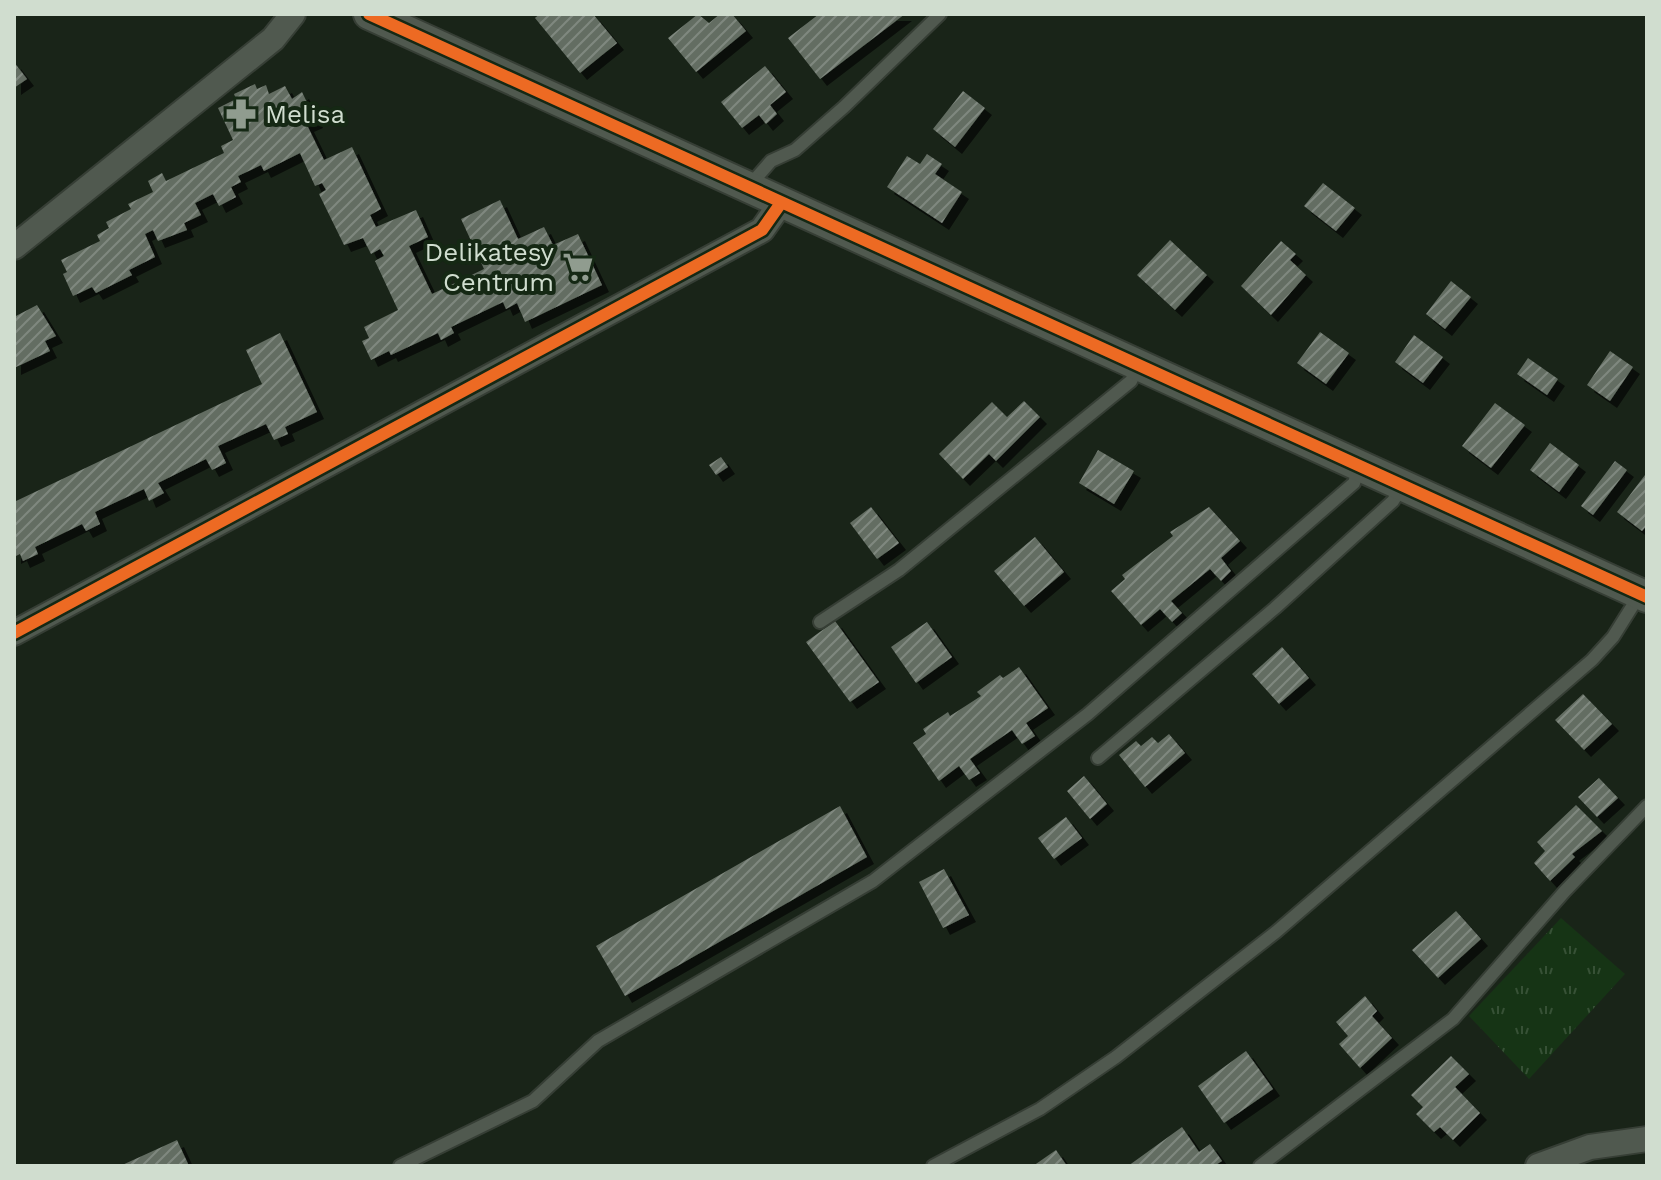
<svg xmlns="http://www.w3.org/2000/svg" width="1661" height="1180" font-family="'Work Sans',sans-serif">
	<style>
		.grass { fill: url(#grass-tufts) }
		.building { fill: url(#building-hatch); filter: url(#shadow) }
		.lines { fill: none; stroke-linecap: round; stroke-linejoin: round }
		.service-casing { stroke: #363e35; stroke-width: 16 }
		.minor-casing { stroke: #363e35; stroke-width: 28 }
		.tertiary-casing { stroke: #363e35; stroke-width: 34 }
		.service { stroke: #50594f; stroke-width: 12 }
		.minor { stroke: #50594f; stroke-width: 24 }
		.tertiary { stroke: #50594f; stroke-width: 30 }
		.cycleway-casing { stroke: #152814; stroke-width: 17 }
		.cycleway { stroke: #ed6a23; stroke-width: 12 }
		.labels { text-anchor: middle; stroke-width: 8; stroke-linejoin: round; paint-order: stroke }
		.poi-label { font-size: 26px; fill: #d0ddcf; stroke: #152814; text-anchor: start }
	</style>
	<defs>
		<pattern id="grass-tufts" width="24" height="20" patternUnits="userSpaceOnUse" patternTransform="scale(2)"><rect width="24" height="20" fill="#163415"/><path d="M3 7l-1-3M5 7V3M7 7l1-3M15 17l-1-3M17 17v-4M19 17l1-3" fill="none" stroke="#375136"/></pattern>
		<pattern id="building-hatch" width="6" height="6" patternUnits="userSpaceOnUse" patternTransform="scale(2)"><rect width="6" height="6" fill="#636d62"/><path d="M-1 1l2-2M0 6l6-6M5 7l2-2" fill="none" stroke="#7f887f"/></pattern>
		<filter id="shadow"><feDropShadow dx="7" dy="7" stdDeviation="0" flood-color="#0009"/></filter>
	</defs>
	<rect width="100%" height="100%" fill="#192418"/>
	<path class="grass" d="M1561 918 1625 974 1529 1079 1469 1016Z"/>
	<path class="building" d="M540 14H593L617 43 580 73 535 18Z
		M698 14 709 23 720 14H732L746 31 696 72 668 38Z
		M819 14H905L820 79 788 38Z
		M14 62 27 79 14 88Z
		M765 66 786 92 770 105 777 114 766 124 759 115 742 128 721 102Z
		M255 84 257 89 266 85 269 94 285 86 292 99 302 92 316 121 307 125 324 160 352 147 381 209 370 215 376 227 416 210 428 237 409 246 432 294 484 269 461 219 500 200 518 239 544 227 553 245 578 234 602 285 525 322 517 303 506 309 503 302 451 327 454 333 441 340 438 333 391 355 389 351 371 360 362 341 369 338 364 327 398 310 375 261 384 256 380 249 371 254 363 238 344 245 319 194 326 190 322 183 315 186 300 153 264 171 261 165 238 176 241 182 231 187 236 197 219 206 213 194 195 203 201 215 184 223 187 230 158 241 153 230 145 234 155 257 129 270 132 275 96 293 92 287 73 296 63 274 67 272 61 260 100 241 97 235 109 228 106 222 131 209 128 204 153 192 148 181 162 173 166 181 224 153 221 146 233 140 218 108 236 99 234 94Z
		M963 91 985 108 955 147 933 129Z
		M927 154 942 164 935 174 962 192 942 223 887 187 907 156 920 164Z
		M1323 183 1355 208 1336 231 1304 206Z
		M1170 240 1207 275 1175 310 1137 275Z
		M1281 241 1296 254 1290 260 1306 275 1271 315 1241 286Z
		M1451 281 1471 297 1445 329 1426 314Z
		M37 305 56 336 45 341 50 351 14 368V317Z
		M1320 332 1349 353 1326 384 1297 363Z
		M280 333 317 412 285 427 288 434 274 440 266 424 218 446 226 463 212 470 206 459 158 483 164 493 149 501 144 489 95 512 100 524 86 531 82 524 35 547 38 554 23 561 20 554 14 557V502L262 384 246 350Z
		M1414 335 1443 357 1423 383 1395 362Z
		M1610 351 1633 367 1610 401 1587 385Z
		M1528 358 1558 379 1547 395 1517 374Z
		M1024 401 1040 417 996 461 989 454 963 479 939 454 992 402 1007 417Z
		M1495 403 1525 425 1491 468 1462 446Z
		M1550 443 1579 465 1559 492 1530 470Z
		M1098 450 1134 471 1114 504 1079 483Z
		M721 457 728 467 716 475 709 465Z
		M1615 461 1627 470 1593 515 1581 506Z
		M1645 475 1647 525 1642 531 1617 512Z
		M871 507 899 543 877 559 850 523Z
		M1209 507 1240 541 1221 558 1231 571 1221 581 1210 569 1171 601 1182 613 1172 622 1160 609 1141 625 1111 591 1125 579 1122 575 1173 536 1170 532Z
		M1035 537 1064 572 1024 606 994 571Z
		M835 621 879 682 850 702 806 642Z
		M927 622 952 657 916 683 891 647Z
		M1282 647 1309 678 1279 704 1252 674Z
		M1019 667 1048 708 1026 723 1035 736 1022 744 1012 730 970 759 980 773 969 780 959 766 939 781 913 743 926 734 923 729 948 712 950 716 981 696 977 692 1000 675 1003 678Z
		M1583 694 1612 724 1584 750 1555 720Z
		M1169 734 1185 753 1145 787 1119 755 1136 741 1141 746 1152 737 1158 743Z
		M1084 776 1107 804 1090 819 1067 791Z
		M1599 778 1618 798 1597 817 1578 797Z
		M1576 805 1602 831 1572 854 1575 857 1550 881 1534 863 1545 851 1537 842Z
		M840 806 867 857 625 996 596 946Z
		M1066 817 1082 838 1054 859 1038 838Z
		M944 869 969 915 943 928 919 882Z
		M1456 911 1481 939 1438 978 1412 950Z
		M1365 996 1377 1011 1372 1016 1392 1038 1360 1068 1339 1044 1348 1036 1336 1022Z
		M1246 1051 1273 1089 1224 1123 1198 1086Z
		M1451 1056 1469 1074 1455 1087 1480 1113 1453 1140 1440 1127 1434 1132 1416 1114 1423 1107 1411 1095Z
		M1182 1127 1199 1152 1210 1144 1222 1161 1214 1166H1128Z
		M177 1140 189 1166H120Z
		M1056 1150 1067 1166H1033Z"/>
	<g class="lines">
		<g class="service-casing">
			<path id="service" d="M750 185 771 161 795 150 844 107 940 14
				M820 622 899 570 1131 381 1139 365
				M1098 758 1275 608 1393 501 1403 485
				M400 1166 533 1101 598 1041 873 881 1088 714 1354 483 1360 466
				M933 1166 1040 1109 1116 1057 1276 932 1592 660 1613 637 1640 594
				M1260 1166 1453 1019 1565 891 1647 806"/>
		</g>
		<g class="minor-casing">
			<path id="minor" d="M14 247 273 39 293 14
				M14 633 762 230 781 203
				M1538 1166 1590 1147 1647 1139"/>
		</g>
		<g class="tertiary-casing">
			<path id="tertiary" d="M369 14 1647 597"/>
		</g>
		<use href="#service" class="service"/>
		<use href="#minor" class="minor"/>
		<use href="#tertiary" class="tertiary"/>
		<g class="cycleway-casing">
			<path id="cycleway" d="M369 14 1647 597
				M14 633 762 230 781 203"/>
		</g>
		<use href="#cycleway" class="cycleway"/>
	</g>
	<defs>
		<g id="pharmacy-bare" transform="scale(2.4)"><path d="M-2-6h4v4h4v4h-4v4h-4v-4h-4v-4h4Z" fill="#909c8f" stroke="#152814" stroke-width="2.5" paint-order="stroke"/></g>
		<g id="supermarket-bare" transform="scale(2.4)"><path d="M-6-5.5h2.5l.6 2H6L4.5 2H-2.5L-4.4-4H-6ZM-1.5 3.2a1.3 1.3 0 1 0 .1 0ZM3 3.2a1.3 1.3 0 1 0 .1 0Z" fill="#909c8f" stroke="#152814" stroke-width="2.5" paint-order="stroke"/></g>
	</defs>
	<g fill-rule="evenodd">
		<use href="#pharmacy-bare" x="241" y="114"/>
		<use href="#supermarket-bare" x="578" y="267"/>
	</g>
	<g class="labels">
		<g class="poi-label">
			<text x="265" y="123">Melisa</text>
			<text x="554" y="261" text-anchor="end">Delikatesy<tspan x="554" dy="30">Centrum</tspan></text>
		</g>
	</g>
	<rect width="1661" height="1180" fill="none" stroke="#d0ddcf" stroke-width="32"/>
</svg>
